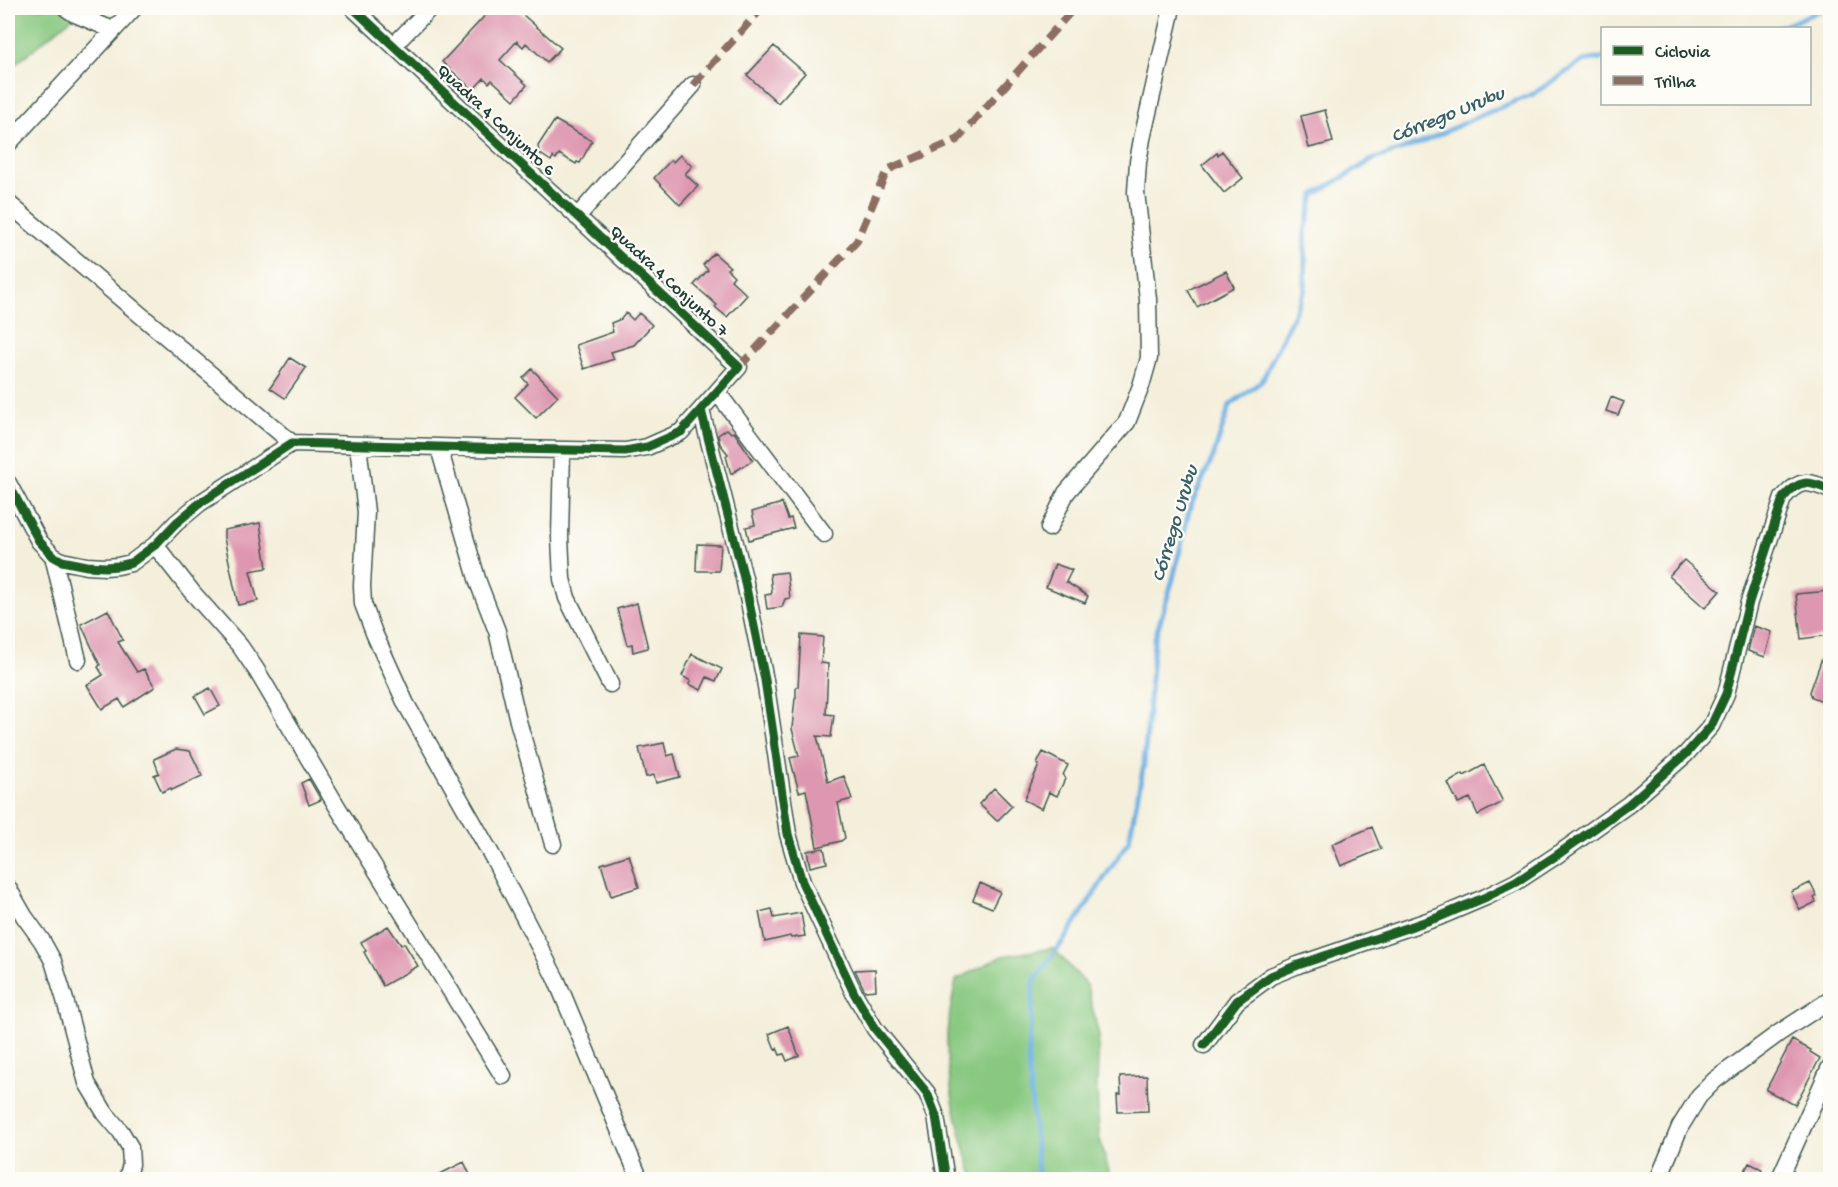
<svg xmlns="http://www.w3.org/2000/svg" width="1838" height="1187" font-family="'Gochi Hand',sans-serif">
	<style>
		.green { fill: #88c880; stroke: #54825a; stroke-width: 1.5 }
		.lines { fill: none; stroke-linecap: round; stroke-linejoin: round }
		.stream { stroke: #6bafe1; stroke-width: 5 }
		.building { fill: #de97b0 }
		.minor-casing { stroke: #3f584d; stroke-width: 19 }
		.minor { stroke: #fff; stroke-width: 16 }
		.quiet { stroke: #8d6e63; stroke-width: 8; stroke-dasharray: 15 8; stroke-linecap: butt }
		.cycleway-casing { stroke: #fdfcf7; stroke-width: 13 }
		.cycleway { stroke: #1b5e20; stroke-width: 9 }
		.labels { text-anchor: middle; stroke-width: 4.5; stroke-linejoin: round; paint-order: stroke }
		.street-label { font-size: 18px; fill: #1f3d34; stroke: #fdfcf7 }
		.water-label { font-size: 20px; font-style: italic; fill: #365f68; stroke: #fdfcf7 }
	</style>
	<rect width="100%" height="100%" fill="#fdfcf7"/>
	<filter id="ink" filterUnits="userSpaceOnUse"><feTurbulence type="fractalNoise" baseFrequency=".0167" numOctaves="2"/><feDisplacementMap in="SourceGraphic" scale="12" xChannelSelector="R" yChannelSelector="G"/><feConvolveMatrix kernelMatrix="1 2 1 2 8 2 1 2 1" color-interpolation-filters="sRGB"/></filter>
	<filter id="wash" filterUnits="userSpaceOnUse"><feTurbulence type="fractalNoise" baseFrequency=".008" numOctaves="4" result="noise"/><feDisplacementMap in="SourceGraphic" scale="24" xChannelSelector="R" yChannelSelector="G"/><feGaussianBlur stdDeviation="1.35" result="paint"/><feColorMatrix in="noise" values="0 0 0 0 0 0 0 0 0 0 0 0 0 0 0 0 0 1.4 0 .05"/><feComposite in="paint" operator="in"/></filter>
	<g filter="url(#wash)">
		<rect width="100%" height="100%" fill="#f4efdb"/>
		<path class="green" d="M8 8H84L8 70Z
			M1053 948 1087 985 1099 1036 1097 1087 1099 1136 1111 1179H974C959 1132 946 1085 947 1035 948 1017 953 998 956 980L1002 956Z"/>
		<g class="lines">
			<path class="stream" d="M1779 28 1821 10 1823 8
				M1041 1180 1038 1171 1028 1059 1034 981 1066 937 1129 840 1144 764 1154 641 1173 579 1190 507 1213 457 1230 405 1262 381 1305 290V231L1314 195 1372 160 1421 143 1470 120 1533 94 1583 61 1602 58"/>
		</g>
		<g id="blocks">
			<path class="building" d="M492 8H515L561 48 547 62 526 43 523 47 517 41 500 60 527 85 514 100 492 80 489 83 484 78 473 90 442 62Z
				M774 46 805 73 778 103 747 75Z
				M1325 110 1333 142 1309 148 1301 116Z
				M555 120 592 141 580 163 577 162 576 164 559 154 556 159 553 157 551 161 539 153 538 146Z
				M1222 151 1243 178 1224 193 1202 165 1217 153 1218 155Z
				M680 155 692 166 685 174 698 186 680 205 654 178 671 160 673 162Z
				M714 253 730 267 727 269 734 276 731 280 747 295 727 317 715 307 717 305 694 285 708 270 703 265Z
				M1226 271 1234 287 1197 307 1188 290Z
				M626 313 633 320 639 313 652 325 634 345 611 352 614 359 584 369 576 345 613 332 611 323 621 319Z
				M290 358 306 368 285 398 270 388Z
				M532 369 558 396 536 418 515 397 528 384 523 378Z
				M1611 397 1624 402 1618 415 1606 411Z
				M727 429 731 433 734 432 753 460 731 474 726 456 728 454 720 444 718 435Z
				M782 503 788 519 791 518 794 528 749 540 746 527 755 525 752 512Z
				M260 523 267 568 250 571 258 601 238 605 224 538V530Z
				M697 544 721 545 719 571H696Z
				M1684 560 1720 591 1705 608 1669 576Z
				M1055 564 1072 570 1066 582 1088 596 1085 603 1046 587Z
				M787 572 790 598 785 599 782 607 767 609 765 595 771 594 772 592 770 574Z
				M1830 591V635L1801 639 1796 594Z
				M637 603 648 648 633 652 632 644 627 645 617 609Z
				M108 610 123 640 118 642 137 672 144 669 155 687 124 707 119 699 102 709 87 685 103 675 98 667 100 665 81 624Z
				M1754 626 1772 632 1765 657 1748 651Z
				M801 635 823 637 821 663 828 664 826 714 834 715 831 737 817 736 828 782 844 776 852 799 838 803 845 838 841 841 817 847 806 790 799 792 790 758 799 756 792 729 795 698H796V687H798Z
				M1828 641H1830V704L1812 697 1810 692Z
				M692 654 722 669 716 681 707 677 701 690 689 684 691 681 682 676Z
				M210 688 220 706 205 714 195 696Z
				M664 743 667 756 674 754 680 777 656 783 654 775 646 777 639 748Z
				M176 749 190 751 202 776 172 790 171 788 162 792 154 775 159 773 154 759Z
				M1043 752 1068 765 1063 775 1065 779 1057 796 1049 792 1042 809 1024 800 1039 765 1037 764Z
				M1484 765 1503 802 1478 815 1470 798 1458 803 1448 783 1463 774 1464 776Z
				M309 779 321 800 309 805 301 783Z
				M994 788 1012 806 997 821 979 804Z
				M1372 827 1381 849 1341 866 1332 844Z
				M824 848 827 863 810 867 807 851Z
				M629 855 639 887 611 896 601 864Z
				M980 883 1000 892 992 908 973 900Z
				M1810 883 1817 896 1814 898 1816 902 1800 910 1791 892Z
				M772 909 774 918 801 913 805 936 791 938 790 936 765 942 759 912Z
				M388 926 401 945 404 943 418 966 383 986 364 952 366 951 361 942Z
				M875 969 876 990 865 991 855 970Z
				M788 1026 799 1056 787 1061 784 1054 780 1055 777 1048 775 1049 769 1034Z
				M1792 1040 1811 1050 1810 1052 1820 1058 1795 1105 1766 1090Z
				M1147 1076 1148 1111 1118 1112 1117 1095H1121L1120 1077Z
				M464 1162 472 1179H430Z
				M1749 1163 1762 1169 1757 1179H1741Z"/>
		</g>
	</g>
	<g filter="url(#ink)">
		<use href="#blocks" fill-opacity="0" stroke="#3f584d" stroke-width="1.5"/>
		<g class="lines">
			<g class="minor-casing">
				<path id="minor" d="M66 8 75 14 113 30
					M394 45 430 8
					M8 144 134 8
					M8 203 292 443
					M577 217 693 85
					M717 392 824 534
					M701 410 744 578 765 680 788 834 802 882 854 993 875 1029 927 1093 936 1116 946 1180
					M358 445 366 512 362 586 363 604 374 633 406 704 495 861 557 981 640 1180
					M439 448 478 582 497 631 518 721 553 844
					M562 450 560 537 562 579 567 598 610 684
					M8 483 39 541 53 556 62 561 87 566 105 567 118 566 131 563 155 545 176 523 200 503 292 443 511 449 625 451 647 447 681 432 739 367 353 8
					M1049 528 1066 493 1127 422 1141 386 1149 358 1148 299 1136 192 1138 162 1142 139 1172 8
					M155 545 192 592 240 646 257 671 338 808 503 1076
					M53 556 78 660
					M8 888 24 916 42 941 53 961 65 1000 87 1083 105 1113 121 1132 130 1147 131 1164 127 1180
					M1204 1045 1237 1001 1271 976 1298 965 1439 917 1486 897 1516 882 1557 855 1629 804 1686 754 1711 726 1726 694 1749 602 1783 498C1800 478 1808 481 1830 490
					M1658 1180 1680 1127 1699 1096 1715 1080 1779 1033 1830 1000
					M1779 1180 1830 1067"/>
			</g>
			<use href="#minor" class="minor"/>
			<path class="quiet" d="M693 85 762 8
				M739 367 857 241 887 170 957 140 1074 8"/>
			<g class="cycleway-casing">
				<path id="cycleway" d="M701 410 744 578 765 680 788 834 802 882 854 993 875 1029 927 1093 936 1116 946 1180
					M8 483 39 541 53 556 62 561 87 566 105 567 118 566 131 563 155 545 176 523 200 503 292 443 511 449 625 451 647 447 681 432 739 367 353 8
					M1204 1045 1237 1001 1271 976 1298 965 1439 917 1486 897 1516 882 1557 855 1629 804 1686 754 1711 726 1726 694 1749 602 1783 498C1800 478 1808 481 1830 490"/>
			</g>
			<use href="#cycleway" class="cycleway"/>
		</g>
	</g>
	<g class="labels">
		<g class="street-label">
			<text transform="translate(497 119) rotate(43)" y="6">Quadra 4 Conjunto 6</text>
			<text transform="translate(670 280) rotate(43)" y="6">Quadra 4 Conjunto 7</text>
		</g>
		<g class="water-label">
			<text transform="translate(1447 113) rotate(-22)" y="7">Córrego Urubu</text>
			<text transform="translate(1173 523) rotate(-73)" y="7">Córrego Urubu</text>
		</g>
	</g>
	<rect width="1838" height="1187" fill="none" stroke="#fdfcf7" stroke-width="30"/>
	<rect x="1601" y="27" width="210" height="78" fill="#fdfcf7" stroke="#a4b0a9" stroke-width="1.5"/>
	<rect x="1613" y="46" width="30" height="9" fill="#1b5e20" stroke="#a4b0a9" stroke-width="1.5"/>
	<text x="1655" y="57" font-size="18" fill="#1f3d34">Ciclovia</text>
	<rect x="1613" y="76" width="30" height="9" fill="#8d6e63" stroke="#a4b0a9" stroke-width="1.5"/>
	<text x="1655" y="87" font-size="18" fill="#1f3d34">Trilha</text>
</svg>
